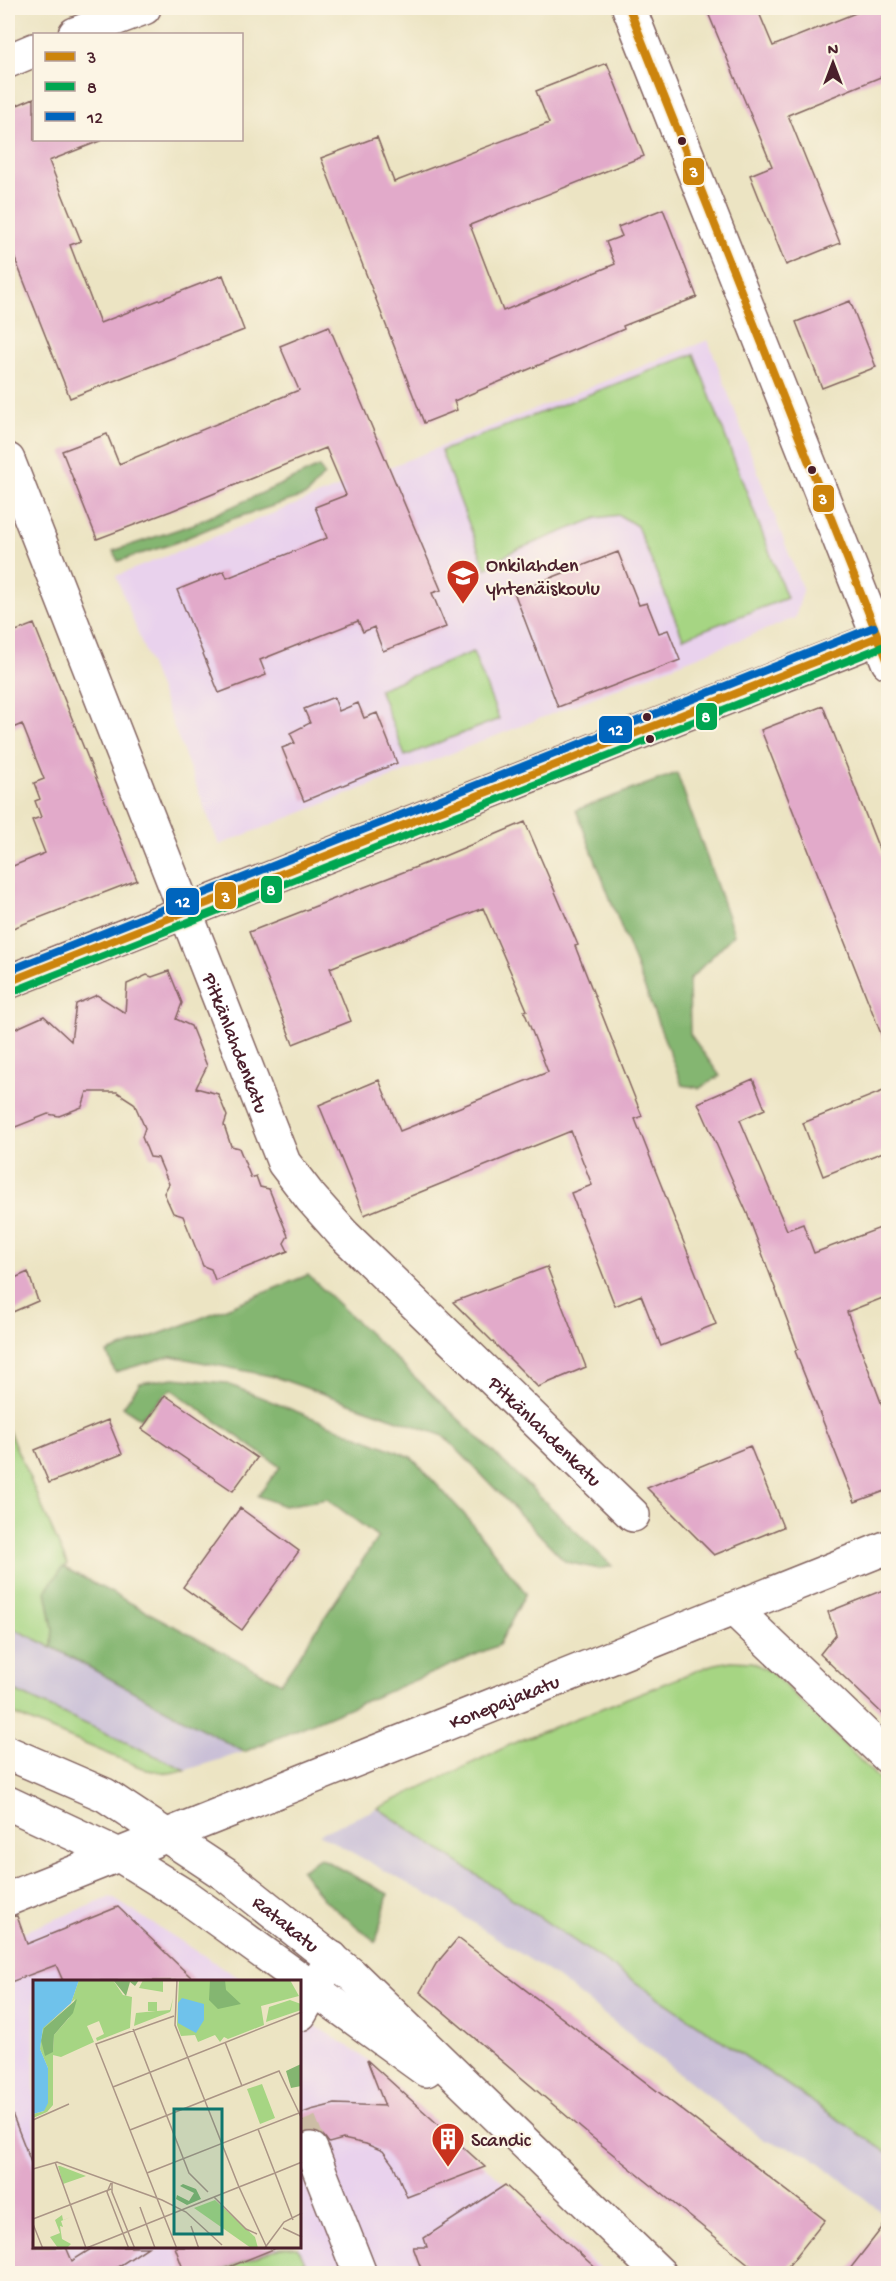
<svg xmlns="http://www.w3.org/2000/svg" width="896" height="2281" font-family="'Gochi Hand',sans-serif">
	<style>
		.built { fill: #e9d2ed }
		.industrial { fill: #c9bfd7 }
		.green { fill: #a6d583; stroke: #787a57; stroke-width: 1.5 }
		.forest { fill: #84b671; stroke: #676a4e; stroke-width: 1.5 }
		.building { fill: #e2aaca }
		.lines { fill: none; stroke-linecap: round; stroke-linejoin: round }
		.street-tunnel { stroke: #ccbda5; stroke-width: 33; stroke-dasharray: 33 16; stroke-linecap: butt }
		.street-casing { stroke: #836460; stroke-width: 36 }
		.secondary-casing { stroke: #836460; stroke-width: 36 }
		.street { stroke: #fff; stroke-width: 33 }
		.secondary { stroke: #fff; stroke-width: 33 }
		.bus-1-casing { stroke: #fcf5e5; stroke-width: 12 }
		.bus-2-casing { stroke: #fcf5e5; stroke-width: 12 }
		.bus-3-casing { stroke: #fcf5e5; stroke-width: 12 }
		.bus-1 { stroke: #cc840b; stroke-width: 8 }
		.bus-2 { stroke: #00a651; stroke-width: 8 }
		.bus-3 { stroke: #0065bd; stroke-width: 8 }
		.bus-dot { fill: #4a1f2b; stroke: #fcf5e5; stroke-width: 2 }
		.labels { text-anchor: middle; stroke-width: 4.5; stroke-linejoin: round; paint-order: stroke }
		.poi-label { font-size: 20px; fill: #4a1f2b; stroke: #fcf5e5; text-anchor: start }
		.street-label { font-size: 20px; fill: #4a1f2b; stroke: #fcf5e5 }
		.inset-road { fill: none; stroke: #ab9586; stroke-width: 1.5 }
		.view { fill: #0f766e; fill-opacity: 0.15; stroke: #0f766e; stroke-width: 3 }
		.inset-edge { fill: none; stroke: #4a1f2b; stroke-width: 3 }
		.line-badge { stroke: #fcf5e5; stroke-width: 2 }
		.badge-label { font-size: 16px; text-anchor: middle; font-weight: bold; fill: #fff }
	</style>
	<rect width="100%" height="100%" fill="#fcf5e5"/>
	<filter id="ink" filterUnits="userSpaceOnUse"><feTurbulence type="fractalNoise" baseFrequency=".0167" numOctaves="2"/><feDisplacementMap in="SourceGraphic" scale="12" xChannelSelector="R" yChannelSelector="G"/><feConvolveMatrix kernelMatrix="1 2 1 2 8 2 1 2 1" color-interpolation-filters="sRGB"/></filter>
	<filter id="wash" filterUnits="userSpaceOnUse"><feTurbulence type="fractalNoise" baseFrequency=".008" numOctaves="4" result="noise"/><feDisplacementMap in="SourceGraphic" scale="24" xChannelSelector="R" yChannelSelector="G"/><feGaussianBlur stdDeviation="1.35" result="paint"/><feColorMatrix in="noise" values="0 0 0 0 0 0 0 0 0 0 0 0 0 0 0 0 0 1.4 0 .05"/><feComposite in="paint" operator="in"/></filter>
	<g filter="url(#wash)">
		<rect width="100%" height="100%" fill="#ece4c3"/>
		<path class="built" d="M708 340 803 591 795 618 219 845 116 576Z
			M111 1897 244 1981H34V2246H300V2016L360 2054 605 2273 8 2274V1938Z"/>
		<path class="industrial" d="M8 1626 52 1647 244 1752 186 1770 8 1688Z
			M378 1808 888 2153V2217L809 2154 764 2140 555 1976 441 1902 319 1834Z"/>
		<path class="green" d="M694 354 787 598 683 638 637 526 619 515 597 518 511 552 486 569 441 451Z
			M473 652 499 719 405 756 379 689Z
			M8 1429 67 1564 46 1591 53 1628 52 1647 8 1626Z
			M731 1661 752 1662 771 1672 888 1788V2153L378 1808 516 1742 711 1665Z
			M8 1688 186 1770 169 1773 147 1770 8 1712Z
			M281 2247H298L305 2262 276 2273 212 2274Z"/>
		<path class="forest" d="M319 467 324 475 307 495 229 520 172 544 118 561 113 551 194 524Z
			M677 773 734 934 689 980 690 1034 720 1076 700 1088 682 1085 576 810Z
			M308 1275 612 1566 599 1569 566 1562 444 1436 275 1377 171 1356 115 1372 107 1353 189 1323Z
			M174 1378 225 1383 411 1457 464 1514 526 1593 499 1645 244 1752 52 1647 53 1628 46 1590 63 1567 281 1683 378 1537 327 1499 284 1506 258 1496 280 1467 171 1389 140 1418 123 1407 140 1383Z
			M320 1858 388 1894 376 1942 323 1899 301 1870Z"/>
		<g id="blocks">
			<path class="building" d="M706 8H757L773 46 868 8H883L888 21V74L788 115 840 243 786 265 750 175 772 166Z
				M607 63 644 156 470 225 503 311 615 264 606 242 622 236 618 227 663 209 697 297 623 326 624 329 454 401 457 410 424 423 321 158 377 137 394 182 549 123 536 91Z
				M34 98V140H99L100 141 49 161 81 241 70 245 100 323 223 275 244 330 70 398 8 241V109Z
				M850 301 876 367 822 388 796 322Z
				M329 326 441 590 432 593 446 627 383 651 374 627 363 632 358 621 260 660 266 675 219 693 177 590 224 571 227 578 327 538 315 507 346 495 326 448 171 511 97 539 62 451 107 434 119 464 299 390 280 346Z
				M618 552 639 605 647 603 659 633 668 630 680 660 558 707 514 592Z
				M34 624 137 880 8 930V868L45 853 32 820 41 817 35 801 40 799 34 783 44 779 22 724 8 730V634Z
				M334 697 339 711 358 703 364 718 377 713 397 763 304 801 282 748 295 743 290 733 310 723 304 709Z
				M823 706 888 872V1048L887 1049 761 730Z
				M525 822 578 945 575 946 642 1116 635 1119 716 1324 661 1346 641 1295 615 1306 571 1193 592 1185 571 1131 364 1215 319 1105 379 1080 400 1131 548 1072 524 1011 527 1010 483 908 330 968 351 1021 293 1044 249 932 442 857Z
				M169 971 182 1003 176 1019 191 1026 207 1066 196 1088 218 1094 227 1116 224 1125 231 1146 239 1148 251 1178 256 1176 260 1187 269 1189 288 1236 284 1243 288 1251 215 1280 211 1269 203 1266 183 1216 173 1213 164 1193 169 1184 158 1158 150 1157 142 1137 145 1128 134 1103 117 1092H87L82 1107 59 1116 48 1114 8 1130V1032L44 1016 71 1041 76 1004 97 995 125 1013 127 984 147 975 152 977Z
				M753 1079 765 1109 740 1120 787 1230 803 1224 814 1253 888 1225V1296L847 1312 888 1421V1490L855 1502 795 1351 798 1349 747 1213 698 1103Z
				M888 1089V1150L823 1176 803 1123Z
				M547 1267 586 1367 538 1387 453 1302Z
				M28 1272 38 1301 8 1314V1281Z
				M165 1395 257 1458 233 1491 142 1429Z
				M108 1420 122 1454 49 1483 35 1450Z
				M750 1446 783 1527 714 1555 647 1488Z
				M240 1508 299 1551 242 1630 183 1587Z
				M888 1588V1719L820 1654 836 1634 828 1612Z
				M118 1907 195 1981H63L56 1965 8 1983V1917L17 1916 27 1944Z
				M458 1938 825 2220 782 2274H761L588 2134 420 1992 436 1964Z
				M367 2060 485 2167 407 2197 394 2166 383 2151 366 2144 343 2139 329 2143 323 2135 314 2131H305L300 2135V2114L311 2110 335 2104 385 2106Z
				M8 2106H9L34 2170V2247H66L72 2261 94 2247H148L107 2274H8Z
				M505 2185 543 2220 602 2274H423L413 2247H427L424 2238Z
				M888 2220V2274H846Z
				M175 2247H276V2248L212 2274H185Z"/>
		</g>
	</g>
	<g filter="url(#ink)">
		<use href="#blocks" fill-opacity="0" stroke="#836460" stroke-width="1.5"/>
		<g class="lines">
			<path class="street-tunnel" d="M300 2122 311 2149"/>
			<g class="street-casing">
				<g id="street">
					<path d="M75 34 144 8"/>
					<path d="M8 61 34 50"/>
					<path id="s1" d="M8 460 284 1163 311 1198 343 1234 633 1515"/>
					<path d="M8 982 888 634"/>
					<path d="M734 1609 888 1757"/>
					<path d="M300 2014 332 1958"/>
					<path d="M311 2149 360 2274"/>
				</g>
			</g>
			<g class="secondary-casing">
				<g id="secondary">
					<path d="M629 8 888 662"/>
					<path id="s2" d="M8 1753 105 1795 226 1875 352 1975 660 2274"/>
					<path d="M8 1803 119 1855 185 1896 426 2070"/>
					<path id="s3" d="M8 1899 888 1547"/>
				</g>
			</g>
			<use href="#street" class="street"/>
			<use href="#secondary" class="secondary"/>
			<g class="bus-1-casing">
				<path id="bus-1" d="M629 8 888 662
					M8 982 878 637"/>
			</g>
			<g class="bus-2-casing">
				<path id="bus-2" d="M12 992 882 647"/>
			</g>
			<g class="bus-3-casing">
				<path id="bus-3" d="M8 971 874 627"/>
			</g>
			<use href="#bus-1" class="bus-1"/>
			<use href="#bus-2" class="bus-2"/>
			<use href="#bus-3" class="bus-3"/>
		</g>
	</g>
	<defs>
		<g id="school-pin" transform="scale(1.725)"><path d="M0 17L-7.5 6A9.5 9.5 0 1 1 7.5 6Z" fill="#c8321e" stroke="#fcf5e5"/><path d="M0-5L7-2L0 1L-7-2ZM-4 1L0 2.5L4 1V4Q0 6-4 4Z" fill="#fff"/></g>
		<g id="building-pin" transform="scale(1.725)"><path d="M0 17L-7.5 6A9.5 9.5 0 1 1 7.5 6Z" fill="#c8321e" stroke="#fcf5e5"/><path d="M-4-6H4V6H1V3H-1V6H-4ZM-2.5-4.3h1.7v1.8h-1.7ZM.8-4.3h1.7v1.8H.8ZM-2.5-1h1.7V.8h-1.7ZM.8-1h1.7V.8H.8Z" fill="#fff"/></g>
	</defs>
	<g fill-rule="evenodd">
		<use href="#school-pin" x="463" y="576"/>
		<use href="#building-pin" x="448" y="2139"/>
	</g>
	<g class="bus-dot">
		<circle cx="682" cy="141" r="5"/>
		<circle cx="812" cy="470" r="5"/>
		<circle cx="647" cy="717" r="5"/>
		<circle cx="650" cy="739" r="5"/>
	</g>
	<g class="labels">
		<g class="poi-label">
			<text x="486" y="571">Onkilahden<tspan x="486" dy="23">yhtenäiskoulu</tspan></text>
			<text x="471" y="2146">Scandic</text>
		</g>
		<g class="street-label">
			<text dy="7" stroke="none"><textPath href="#s1" startOffset="626">Pitkänlahdenkatu</textPath></text>
			<text dy="7" stroke="none"><textPath href="#s1" startOffset="1130">Pitkänlahdenkatu</textPath></text>
			<text dy="7" stroke="none"><textPath href="#s3" startOffset="534">Konepajakatu</textPath></text>
			<text dy="7" stroke="none"><textPath href="#s2" startOffset="328">Ratakatu</textPath></text>
		</g>
	</g>
	<g transform="translate(33 1980)">
		<rect width="268" height="268" fill="#ece4c3"/>
		<path d="M46 0H80L90 15 99 17 97 48 64 61 63 58 71 54 66 41 54 46 61 62 28 77 20 75V125L14 132 0 138V134L11 131 15 88 7 69 10 47 38 23ZM42 19 36 38 21 55 20 72 11 48ZM110 0H130V12L106 8ZM146 0H257L266 16 228 26 231 45 195 59 191 57 187 62 182 55 165 62 162 55 148 56 144 45ZM140 18 138 30 137 32 101 46 103 33 123 31H115V22H124V31L137 30ZM257 20 268 24V30L233 42 236 27ZM229 104 242 138 227 144 214 109ZM25 186H27L53 196 30 204ZM182 220 222 257 225 268H218L161 228ZM29 235 30 240 38 237 28 241 30 247 27 246 29 259 38 264 34 268H25L17 257 27 253 22 240Z" fill="#a6d583" fill-rule="evenodd"/>
		<path d="M80 0H106L102 6 97 2 93 16ZM177 0H192L193 10 208 24 185 29 176 20ZM44 19 40 33 21 55 20 72 12 76 8 60 11 48ZM268 84V106L258 108 253 91ZM150 204 163 209 168 219 154 225 143 219 144 215 156 221 161 213 147 206Z" fill="#84b671"/>
		<path d="M0 0H46L38 23 10 48 7 69 15 88V123L11 131 0 134ZM149 18 171 24V40L163 53 145 43V23Z" fill="#6fc2eb"/>
		<path class="inset-road" d="M144 0 142 45 206 207 242 193 260 240M141 36 63 64 144 269M100 49 156 193 175 212M192 62 209 106M80 107 269 32M0 140 36 124M225 149 242 193 269 182M97 150 246 91 269 139M22 182 53 268M0 189 24 182 129 220 153 232 189 265M114 193 266 133M78 203 74 212 96 269M79 203V212L102 269M181 217 213 249 224 254M107 227 122 268M0 239 78 209M0 244 10 269M158 246 166 269M250 248 269 257M51 269 206 207 234 268M231 269 251 242 269 233"/>
		<path class="view" d="M141 129H189V254H141Z"/>
		<rect width="268" height="268" class="inset-edge"/>
	</g>
	<g class="line-badge">
		<rect x="682" y="157" width="23" height="29" rx="6" fill="#cc840b"/>
		<rect x="812" y="484" width="23" height="29" rx="6" fill="#cc840b"/>
		<rect x="695" y="702" width="23" height="29" rx="6" fill="#00a651"/>
		<rect x="598" y="715" width="35" height="29" rx="6" fill="#0065bd"/>
		<rect x="260" y="875" width="23" height="29" rx="6" fill="#00a651"/>
		<rect x="214" y="881" width="23" height="29" rx="6" fill="#cc840b"/>
		<rect x="165" y="887" width="35" height="29" rx="6" fill="#0065bd"/>
	</g>
	<g class="badge-label">
		<text x="694" y="177">3</text>
		<text x="823" y="504">3</text>
		<text x="706" y="722">8</text>
		<text x="616" y="735">12</text>
		<text x="271" y="895">8</text>
		<text x="226" y="902">3</text>
		<text x="183" y="907">12</text>
	</g>
	<rect width="896" height="2281" fill="none" stroke="#fcf5e5" stroke-width="30"/>
	<rect x="33" y="33" width="210" height="108" fill="#fcf5e5" stroke="#b59f9b" stroke-width="1.5"/>
	<rect x="45" y="52" width="30" height="9" fill="#cc840b" stroke="#b59f9b" stroke-width="1.5"/>
	<text x="87" y="63" font-size="18" fill="#4a1f2b">3</text>
	<rect x="45" y="82" width="30" height="9" fill="#00a651" stroke="#b59f9b" stroke-width="1.5"/>
	<text x="87" y="93" font-size="18" fill="#4a1f2b">8</text>
	<rect x="45" y="112" width="30" height="9" fill="#0065bd" stroke="#b59f9b" stroke-width="1.5"/>
	<text x="87" y="123" font-size="18" fill="#4a1f2b">12</text>
	<g transform="translate(833 63)" stroke="#fcf5e5" stroke-width="4.5" paint-order="stroke">
	<path d="M0-4.5L10 22L0 15L-10 22Z" fill="#4a1f2b"/>
	<text y="-9" font-size="16" font-weight="bold" text-anchor="middle" fill="#4a1f2b">N</text>
	</g>
</svg>
